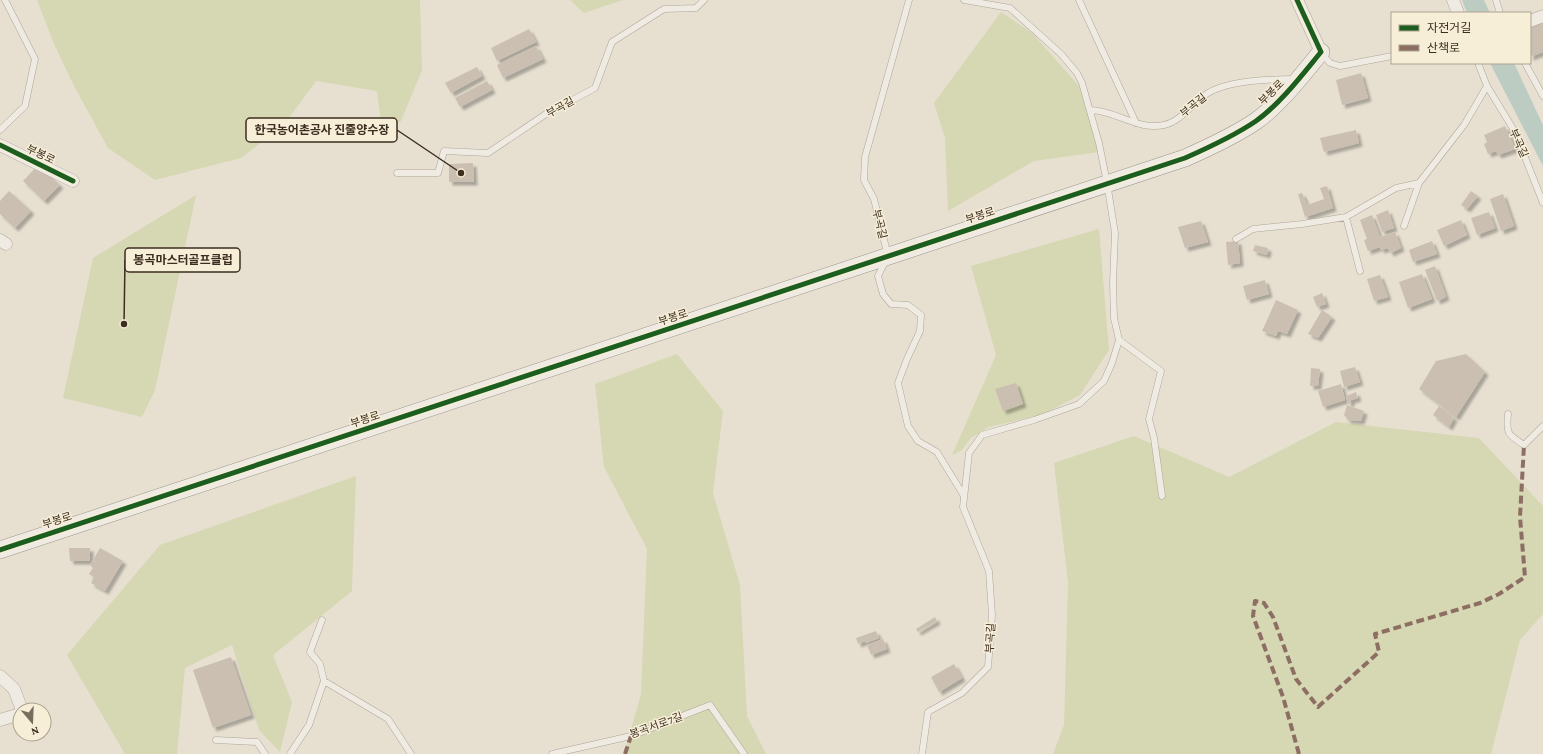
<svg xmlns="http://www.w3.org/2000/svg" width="1543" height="754" font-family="'Crimson Pro','Noto Sans KR',serif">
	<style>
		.green { fill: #d6d7b3 }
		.water { fill: #bcccc2 }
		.building { fill: #cbbfb2; filter: url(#shadow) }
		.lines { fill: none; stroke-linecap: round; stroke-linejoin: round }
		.lane-casing { stroke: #ada599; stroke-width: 7 }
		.street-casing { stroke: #ada599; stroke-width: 13 }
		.secondary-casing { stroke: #9c958a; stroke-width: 18 }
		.lane { stroke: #efebe3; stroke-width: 6 }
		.street { stroke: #efebe3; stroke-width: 12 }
		.secondary { stroke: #efebe3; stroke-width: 17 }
		.quiet { stroke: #8d6e63; stroke-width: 4; stroke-dasharray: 8 4; stroke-linecap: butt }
		.cycleway-casing { stroke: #f7eed8; stroke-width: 8 }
		.cycleway { stroke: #1b5e20; stroke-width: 5 }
		.labels { text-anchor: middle; stroke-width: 3; stroke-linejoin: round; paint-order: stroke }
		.street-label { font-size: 11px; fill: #3d2e20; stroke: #f7eed8 }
		.leader { fill: none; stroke: #3d2e20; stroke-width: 1.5 }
		.callout-dot { fill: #3d2e20; stroke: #f7eed8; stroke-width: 1.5 }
		.callout { fill: #f7eed8; stroke: #3d2e20; stroke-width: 1.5 }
		.callout-label { font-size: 12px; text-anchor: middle; font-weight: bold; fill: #3d2e20 }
	</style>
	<defs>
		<filter id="shadow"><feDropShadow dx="3.5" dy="3.5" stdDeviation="1" flood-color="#0004"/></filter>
	</defs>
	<rect width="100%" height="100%" fill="#e7e0d1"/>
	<path class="green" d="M37 0H420L422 70 401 121 382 132 377 91 316 81 283 126 241 158 155 180 108 148 74 86 54 44Z
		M570 0H623L584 13Z
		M1001 12 1032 33 1079 86 1099 152 1034 161 948 211 945 138 934 103Z
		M196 195 155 390 142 417 63 398 93 258Z
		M1099 229 1109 350 1080 395 1041 415 989 427 971 438 962 450 952 455 996 355 971 266Z
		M677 354 723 411 713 493 740 585 747 716 766 754H624L641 694 647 549 604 467 595 384Z
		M1336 422 1479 438 1543 506V614L1520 640 1491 754H1053L1064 725 1068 582 1054 463 1134 436 1229 477Z
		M356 476 352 591 273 655 292 702 280 752 259 730 232 645 185 668 177 754H125L67 655 160 545Z"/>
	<path class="water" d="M1462 0H1484L1490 13H1467Z
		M1490 63H1514L1543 125V166Z"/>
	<path class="building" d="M1543 21V52L1530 57V25Z
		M529 29 536 42 497 61 491 48Z
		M536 46 543 59 503 78 497 65Z
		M477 67 482 76 451 93 445 83Z
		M1361 73 1368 98 1342 105 1336 80Z
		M487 81 492 90 460 107 455 98Z
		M1505 126 1515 149 1498 155 1496 151 1488 154 1484 144 1487 142 1484 135Z
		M1356 130 1359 143 1324 152 1320 138Z
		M473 163 474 182H449V164Z
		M38 165 60 185 44 201 23 181Z
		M1327 186 1333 208 1305 217 1298 194 1302 193 1307 205 1324 199 1320 188Z
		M9 191 31 211 15 228 0 214V201Z
		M1471 191 1478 196 1467 209 1461 205Z
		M1503 194 1514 226 1501 231 1490 199Z
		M1388 210 1394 228 1382 232 1376 215Z
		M1489 212 1495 228 1477 235 1471 218Z
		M1372 215 1380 237 1395 232 1401 248 1390 253 1388 248 1381 250 1380 247 1368 251 1364 240 1367 239 1360 220Z
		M1461 220 1467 235 1444 246 1437 230Z
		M1201 221 1208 242 1185 248 1178 227Z
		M1238 241 1240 263 1228 265 1226 242Z
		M1432 241 1437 254 1413 262 1409 250Z
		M1255 245 1268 248 1267 255 1253 251Z
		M1435 266 1446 297 1437 301 1425 270Z
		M1422 274 1432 299 1408 308 1399 282Z
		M1380 275 1388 297 1374 301 1367 279Z
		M1265 280 1269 294 1247 300 1243 286Z
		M1322 293 1326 304 1317 307 1313 297Z
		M1276 300 1298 310 1287 334 1278 331 1276 336 1262 331Z
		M1322 310 1332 317 1318 338 1308 334Z
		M1466 354 1485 372 1456 417 1419 389 1436 361Z
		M1355 367 1360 382 1344 387 1340 371Z
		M1311 368 1320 369 1318 386H1310Z
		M1016 383 1023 404 1003 411 995 389Z
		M1341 384 1345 400 1323 407 1318 391Z
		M1356 392 1358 398 1351 400V403L1348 404 1346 396Z
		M1347 405 1364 411 1361 421 1348 420 1344 415Z
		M1439 406 1454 418 1449 427 1433 415Z
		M69 548H90V561H70Z
		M100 548 123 561 105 591 91 583 94 577 89 574 93 568 90 565Z
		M935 617 937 621 918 632 916 629Z
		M876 631 879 638 866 643 865 641 858 644 856 638Z
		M883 639 887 649 871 655 867 645Z
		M231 657 251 715 213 728 193 670Z
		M954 664 962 678 939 692 931 677Z"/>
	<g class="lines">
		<g class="lane-casing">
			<path id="lane" d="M909 0 865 157 864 180 874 199 888 256 878 276 883 294 891 304 908 305 921 315 920 331 907 359 898 383 908 426 918 441 937 452 964 496
				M1079 0 1136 123
				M1496 0 1500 13
				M1322 54 1330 63 1340 66 1392 56
				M1478 63 1487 86 1515 132 1543 203
				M1525 63 1543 96
				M1090 110C1115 110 1138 131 1164 125 1182 121 1193 102 1208 93 1230 80 1270 79 1295 79
				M0 130 25 106 35 59 5 0
				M397 173H438L444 151 488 153 546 114 595 88 612 42 664 9 696 8 704 0
				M1346 217 1360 271
				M1404 226 1419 183 1464 125 1487 86
				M1236 239 1253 229 1302 224 1346 217 1396 188 1419 183
				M1119 340 1161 371 1149 419 1154 438 1162 496
				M1508 414C1506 435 1508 434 1524 445L1543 426
				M322 620 310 652 320 664 324 681
				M216 740 257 742 265 754
				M290 754 309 725 324 681 388 719 411 754
				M552 754 631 736 710 705 744 754
				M922 754 928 712 962 693 988 667 992 615 989 571 963 507 969 453 982 435 1034 420 1079 404 1104 381 1112 363 1119 340 1114 318 1113 283 1115 233 1107 183 1099 143 1082 83 1077 73 1061 54 1010 8 964 0"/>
		</g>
		<g class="street-casing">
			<path id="street" d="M1297 0 1321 52
				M1453 0 1458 13
				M1530 21 1543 16
				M0 145 73 181
				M0 240 6 244
				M0 676 14 689 22 710
				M0 720 20 714"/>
		</g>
		<g class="secondary-casing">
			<path id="secondary" d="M0 550 1185 158C1210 147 1234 136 1256 121 1280 104 1302 75 1321 52"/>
		</g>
		<use href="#lane" class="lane"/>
		<use href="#street" class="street"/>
		<use href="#secondary" class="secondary"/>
		<path class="quiet" d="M625 754 631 736
			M1299 754 1283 697 1253 616 1255 601 1264 603 1273 617 1296 679 1318 707 1379 652 1375 634 1480 603 1499 594 1525 577 1520 517 1524 445"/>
		<g class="cycleway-casing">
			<path id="cycleway" d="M0 145 73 181
				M0 550 1185 158C1210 147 1234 136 1256 121 1280 104 1302 75 1321 52L1297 0"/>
		</g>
		<use href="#cycleway" class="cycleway"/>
	</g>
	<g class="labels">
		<g class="street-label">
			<text transform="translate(1271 92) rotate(-45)" y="4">부봉로</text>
			<text transform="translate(1193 105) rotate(-39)" y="4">부곡길</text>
			<text transform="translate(560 107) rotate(-29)" y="4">부곡길</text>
			<text transform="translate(1519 143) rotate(66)" y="4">부곡길</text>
			<text transform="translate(41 154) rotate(26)" y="4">부봉로</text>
			<text transform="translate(980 215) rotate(-18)" y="4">부봉로</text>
			<text transform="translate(880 224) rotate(76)" y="4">부곡길</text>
			<text transform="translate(673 317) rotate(-18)" y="4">부봉로</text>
			<text transform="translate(365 419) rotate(-18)" y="4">부봉로</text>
			<text transform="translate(57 520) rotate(-18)" y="4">부봉로</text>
			<text transform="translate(990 638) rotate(-86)" y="4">부곡길</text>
			<text transform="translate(656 725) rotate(-20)" y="4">봉곡서로7길</text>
		</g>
	</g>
	<path class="leader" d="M461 173L397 130M124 324L125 260"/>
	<g class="callout-dot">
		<circle cx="461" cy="173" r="4"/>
		<circle cx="124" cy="324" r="4"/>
	</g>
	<g class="callout">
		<rect x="246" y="118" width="151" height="24" rx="4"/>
		<rect x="125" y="248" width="115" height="24" rx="4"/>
	</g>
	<g class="callout-label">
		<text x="322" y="134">한국농어촌공사 진줄양수장</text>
		<text x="183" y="264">봉곡마스터골프클럽</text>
	</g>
	<rect x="1391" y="12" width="140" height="52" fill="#f7eed8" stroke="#ada18e"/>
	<rect x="1399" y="25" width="20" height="6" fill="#1b5e20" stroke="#ada18e"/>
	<text x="1427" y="32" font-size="12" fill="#3d2e20">자전거길</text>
	<rect x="1399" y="45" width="20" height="6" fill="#8d6e63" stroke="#ada18e"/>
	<text x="1427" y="52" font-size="12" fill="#3d2e20">산책로</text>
	<g transform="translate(32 722) rotate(161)"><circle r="19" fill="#f7eed8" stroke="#ada18e"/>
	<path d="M0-3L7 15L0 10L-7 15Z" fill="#786c5e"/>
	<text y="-6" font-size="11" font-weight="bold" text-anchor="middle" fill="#3d2e20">N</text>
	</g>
</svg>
